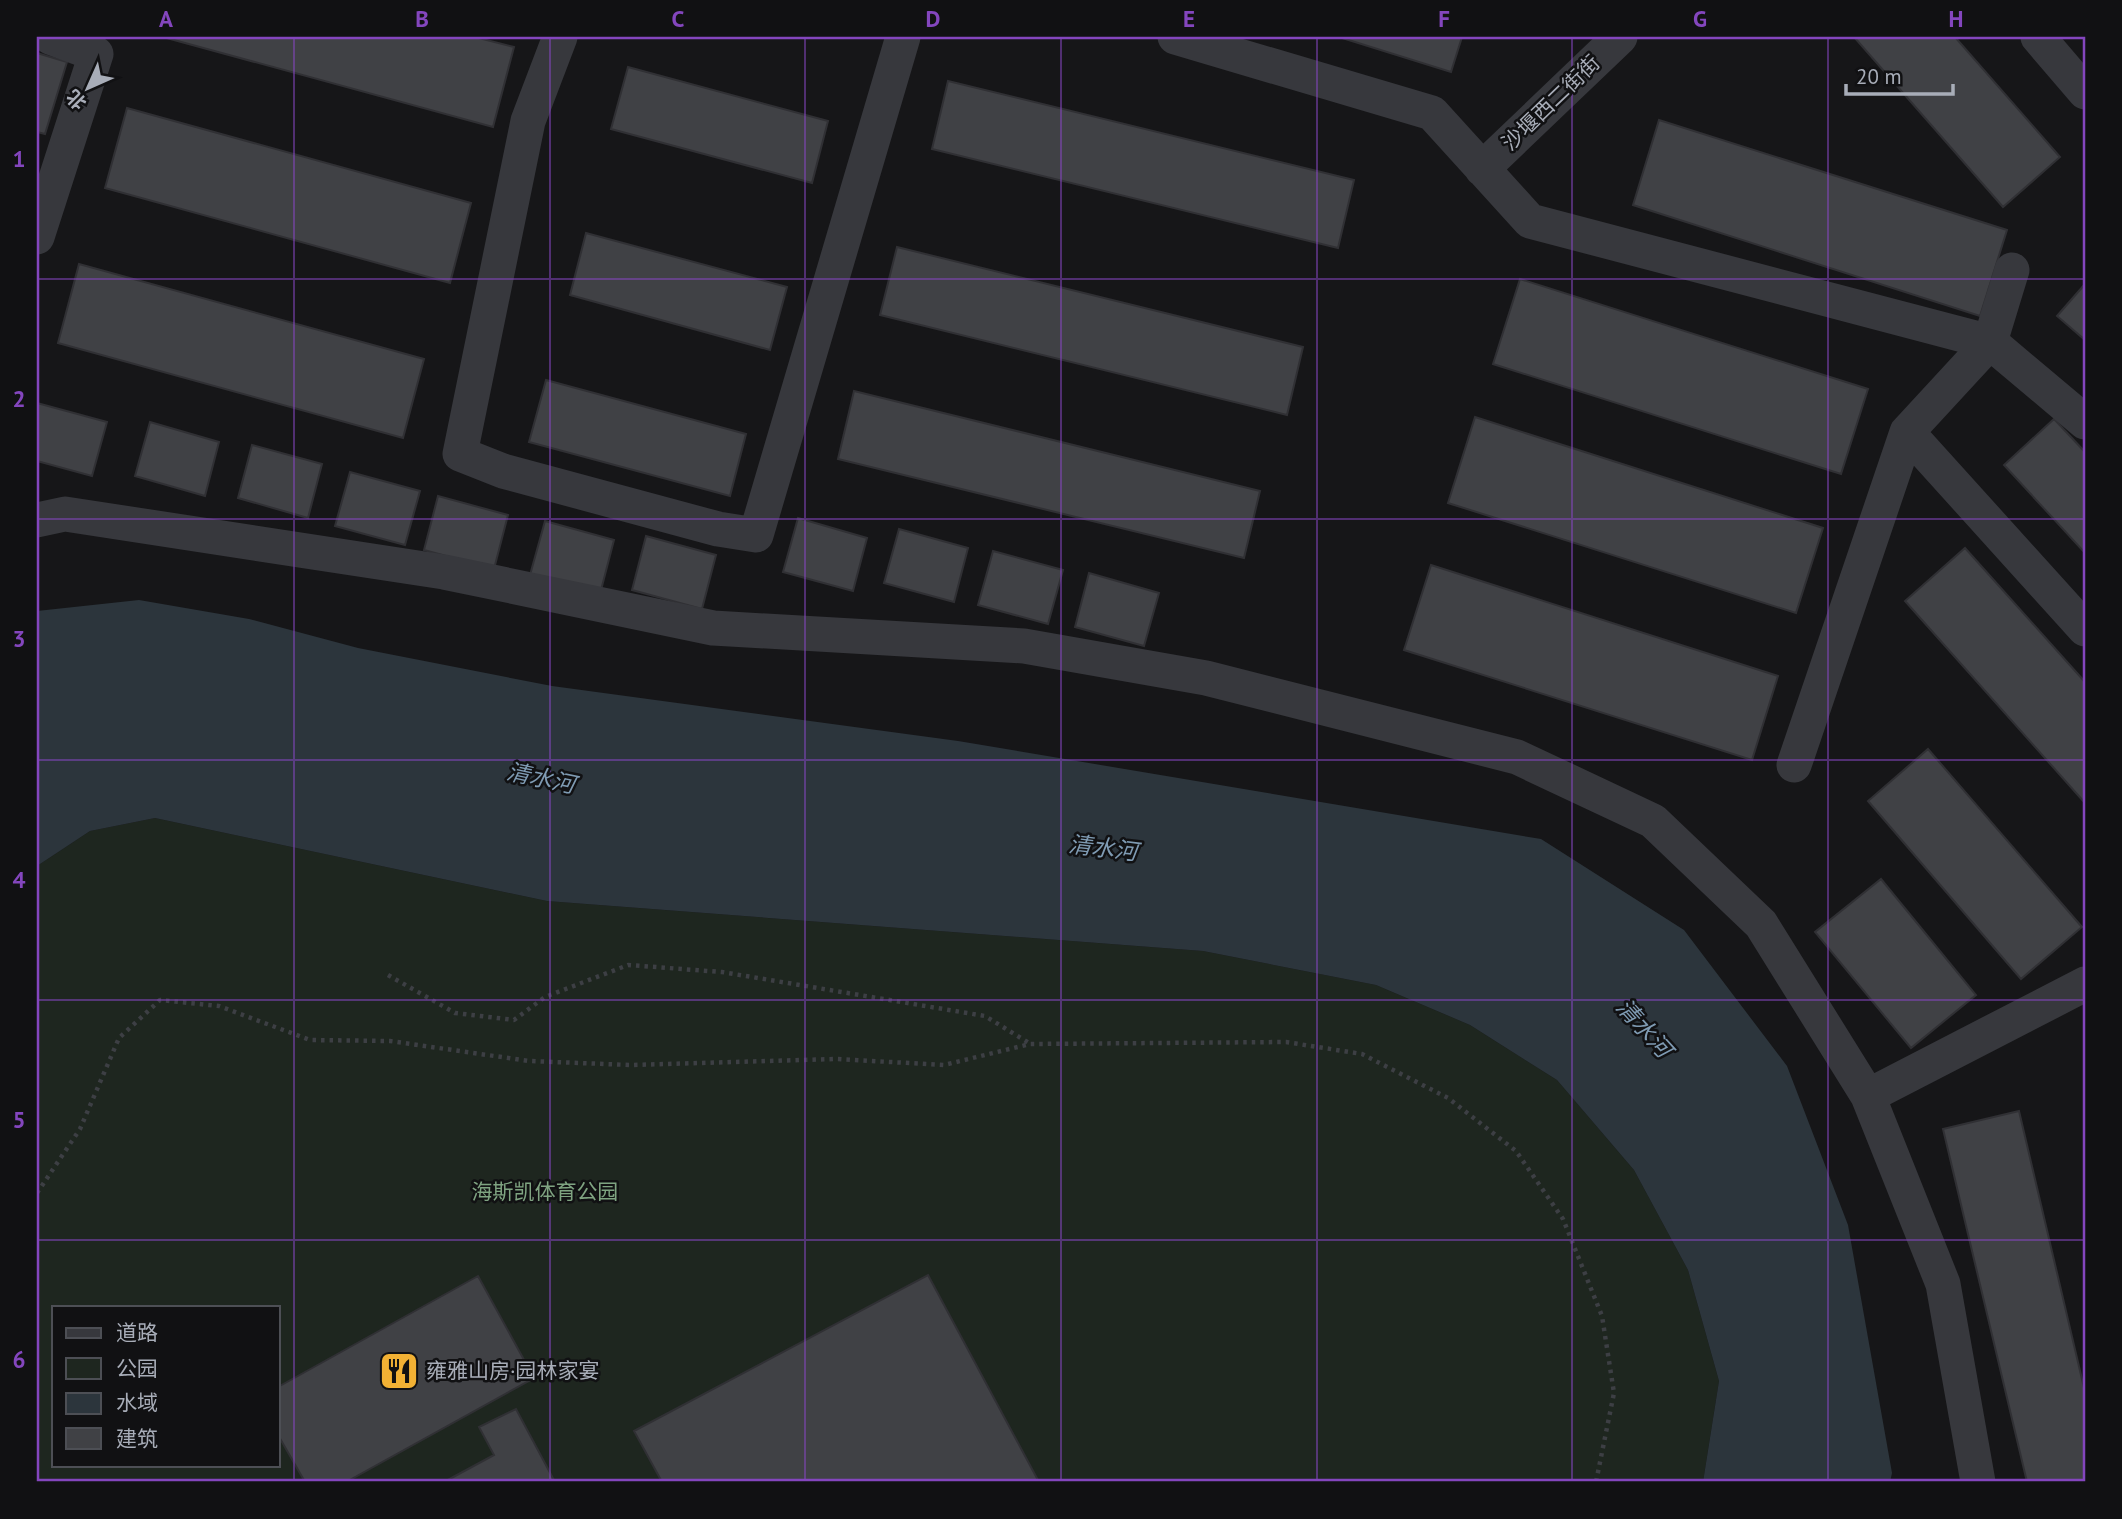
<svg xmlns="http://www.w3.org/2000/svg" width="2122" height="1519" font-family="'PT Sans','Noto Sans SC',sans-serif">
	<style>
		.green { fill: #1e261f; fill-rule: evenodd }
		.water { fill: #2c353c }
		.building { fill: #404145; stroke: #303034; stroke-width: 2 }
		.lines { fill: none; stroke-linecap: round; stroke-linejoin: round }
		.path { stroke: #3d3f44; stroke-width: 4.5; stroke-dasharray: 3.5 5; stroke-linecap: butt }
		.minor { stroke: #37383d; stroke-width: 35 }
		.grid { fill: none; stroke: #8446be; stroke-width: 2; stroke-opacity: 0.55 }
		.labels { text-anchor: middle; stroke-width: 5; stroke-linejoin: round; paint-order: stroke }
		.street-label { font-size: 21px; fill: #a8adb8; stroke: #111113 }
		.park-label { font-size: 21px; fill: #7fa381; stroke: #111113 }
		.poi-label { font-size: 21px; fill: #a8adb8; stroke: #111113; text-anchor: start }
		.water-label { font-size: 23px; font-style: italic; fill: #7f9bb3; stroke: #111113 }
		.neatline { fill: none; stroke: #8446be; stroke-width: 2.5 }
		.grid-label { font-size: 23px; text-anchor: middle; font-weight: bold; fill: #8446be }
	</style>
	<rect width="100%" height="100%" fill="#161618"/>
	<path class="green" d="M155 818 547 901 1203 951 1376 985 1470 1025 1557 1080 1634 1170 1688 1270 1719 1381 1703 1482H37V866L90 831ZM54 1307H278V1465H54Z"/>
	<path class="water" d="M139 600 249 619 358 648 552 686 958 741 1541 839 1684 930 1787 1066 1848 1225 1892 1473 1890 1482H1703L1719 1381 1688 1270 1634 1170 1557 1080 1470 1025 1376 985 1203 951 547 901 155 818 90 831 37 866V611Z"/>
	<path class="building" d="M163 37H475L514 47 493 127Z
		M1339 37H1462L1451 72Z
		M1854 37H1955L2060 157 2003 207Z
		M37 53 67 62 45 134 37 132Z
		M628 67 828 121 812 183 611 129Z
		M948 81 1354 180 1338 248 932 149Z
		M127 108 471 203 450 283 105 188Z
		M1659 120 2007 230 1980 316 1633 205Z
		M586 233 787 287 770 350 570 295Z
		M897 247 1303 347 1287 415 880 315Z
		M79 264 424 359 403 438 58 343Z
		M1520 279 1868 389 1841 474 1493 364Z
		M2085 284V340L2057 316Z
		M546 380 746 434 730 496 529 442Z
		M854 391 1260 491 1244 558 838 459Z
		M37 403 107 422 92 476 37 461Z
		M1475 417 1823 528 1796 613 1448 503Z
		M2054 419 2085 452V553L2004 465Z
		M150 422 219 442 205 496 135 476Z
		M252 445 322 464 308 518 238 498Z
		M350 472 420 491 405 545 335 526Z
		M438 496 508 515 494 569 424 550Z
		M798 518 867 538 853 591 783 572Z
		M545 521 614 540 600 594 530 575Z
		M899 529 968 548 954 602 884 583Z
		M646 536 716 555 702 609 632 590Z
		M1965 548 2085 682V803L1905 601Z
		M993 551 1063 570 1048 624 978 605Z
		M1431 565 1778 676 1752 760 1404 650Z
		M1089 573 1159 593 1144 646 1075 627Z
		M1928 749 2082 927 2021 979 1868 801Z
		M1881 879 1976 995 1911 1048 1815 932Z
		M2019 1111 2085 1392V1482H2027L1943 1129Z
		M928 1275 1039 1482H662L634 1431Z
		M478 1276 534 1378 346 1482H305L278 1435V1387Z
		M516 1409 555 1482H444L494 1455 479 1427Z"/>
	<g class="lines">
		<path class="path" d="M388 975 455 1013 514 1020 545 997 628 965 722 972 985 1016 1029 1043
			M37 1193 80 1129 119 1038 160 1000 219 1006 310 1040 390 1041 529 1061 630 1065 837 1059 944 1065 1030 1044 1286 1042 1362 1054 1448 1098 1516 1151 1563 1219 1602 1316 1614 1393 1596 1482"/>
		<path class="minor" d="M560 37 528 121 460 454 503 471 718 529 756 535 903 37
			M1175 37 1432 113 1530 221 1990 342 2085 422
			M2038 37 2085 92
			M1482 169 1620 37
			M37 237 96 54 50 37
			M1907 432 2085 629
			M37 520 65 514 444 572 713 628 1024 646 1206 678 1517 757 1653 821 1761 924 1868 1096 1943 1284 1978 1482
			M1794 765 1907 432 1990 342 2012 270
			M1868 1096 2085 984"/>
	</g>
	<path class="grid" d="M294 37V1482M550 37V1482M805 37V1482M1061 37V1482M1317 37V1482M1572 37V1482M1828 37V1482M37 279H2085M37 519H2085M37 760H2085M37 1000H2085M37 1240H2085"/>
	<defs>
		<g id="restaurant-square" transform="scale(2.0125)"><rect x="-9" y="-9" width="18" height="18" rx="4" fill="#f2b134" stroke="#111113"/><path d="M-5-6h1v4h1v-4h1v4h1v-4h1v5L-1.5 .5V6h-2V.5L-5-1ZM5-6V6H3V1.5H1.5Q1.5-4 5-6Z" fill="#111"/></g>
	</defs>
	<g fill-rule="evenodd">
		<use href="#restaurant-square" x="399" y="1371"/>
	</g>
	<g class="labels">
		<g class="street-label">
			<text transform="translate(1551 103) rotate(-44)" y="7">沙堰西二街街</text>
		</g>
		<g class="park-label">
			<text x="545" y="1199">海斯凯体育公园</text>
		</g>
		<g class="poi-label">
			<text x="426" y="1378">雍雅山房·园林家宴</text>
		</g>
		<g class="water-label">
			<text transform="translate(541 778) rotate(12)" y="8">清水河</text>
			<text transform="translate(1103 848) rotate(7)" y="8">清水河</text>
			<text transform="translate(1644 1028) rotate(48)" y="8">清水河</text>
		</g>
	</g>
	<rect width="2122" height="1519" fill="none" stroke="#111113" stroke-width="77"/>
	<rect x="52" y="1306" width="228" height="161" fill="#111113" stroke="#4d4f55" stroke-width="2"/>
	<rect x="66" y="1328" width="35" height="10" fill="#37383d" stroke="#4d4f55" stroke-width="2"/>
	<text x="116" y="1340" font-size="21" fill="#a8adb8">道路</text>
	<rect x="66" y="1358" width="35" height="21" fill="#1e261f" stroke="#4d4f55" stroke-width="2"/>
	<text x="116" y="1376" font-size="21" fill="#a8adb8">公园</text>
	<rect x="66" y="1393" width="35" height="21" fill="#2c353c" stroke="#4d4f55" stroke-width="2"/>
	<text x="116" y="1410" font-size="21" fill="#a8adb8">水域</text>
	<rect x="66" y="1428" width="35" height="21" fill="#404145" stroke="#4d4f55" stroke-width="2"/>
	<text x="116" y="1446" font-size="21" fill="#a8adb8">建筑</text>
	<g transform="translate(88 88) rotate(225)" stroke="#111113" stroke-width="5" paint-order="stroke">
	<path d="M0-5L12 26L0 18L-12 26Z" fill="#a8adb8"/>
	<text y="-10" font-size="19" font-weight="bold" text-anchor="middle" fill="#a8adb8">北</text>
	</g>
	<path d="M1846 84v10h107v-10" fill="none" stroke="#a8adb8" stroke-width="3.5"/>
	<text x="1856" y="84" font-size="21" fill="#a8adb8" stroke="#111113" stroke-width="5" paint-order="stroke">20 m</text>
	<rect x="38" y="38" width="2046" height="1442" class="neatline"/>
	<g class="grid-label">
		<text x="166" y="27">A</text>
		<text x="422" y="27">B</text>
		<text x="678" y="27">C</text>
		<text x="933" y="27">D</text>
		<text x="1189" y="27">E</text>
		<text x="1444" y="27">F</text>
		<text x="1700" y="27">G</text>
		<text x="1956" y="27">H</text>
		<text x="19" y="167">1</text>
		<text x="19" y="407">2</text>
		<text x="19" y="647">3</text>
		<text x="19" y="888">4</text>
		<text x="19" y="1128">5</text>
		<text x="19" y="1368">6</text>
	</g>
</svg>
